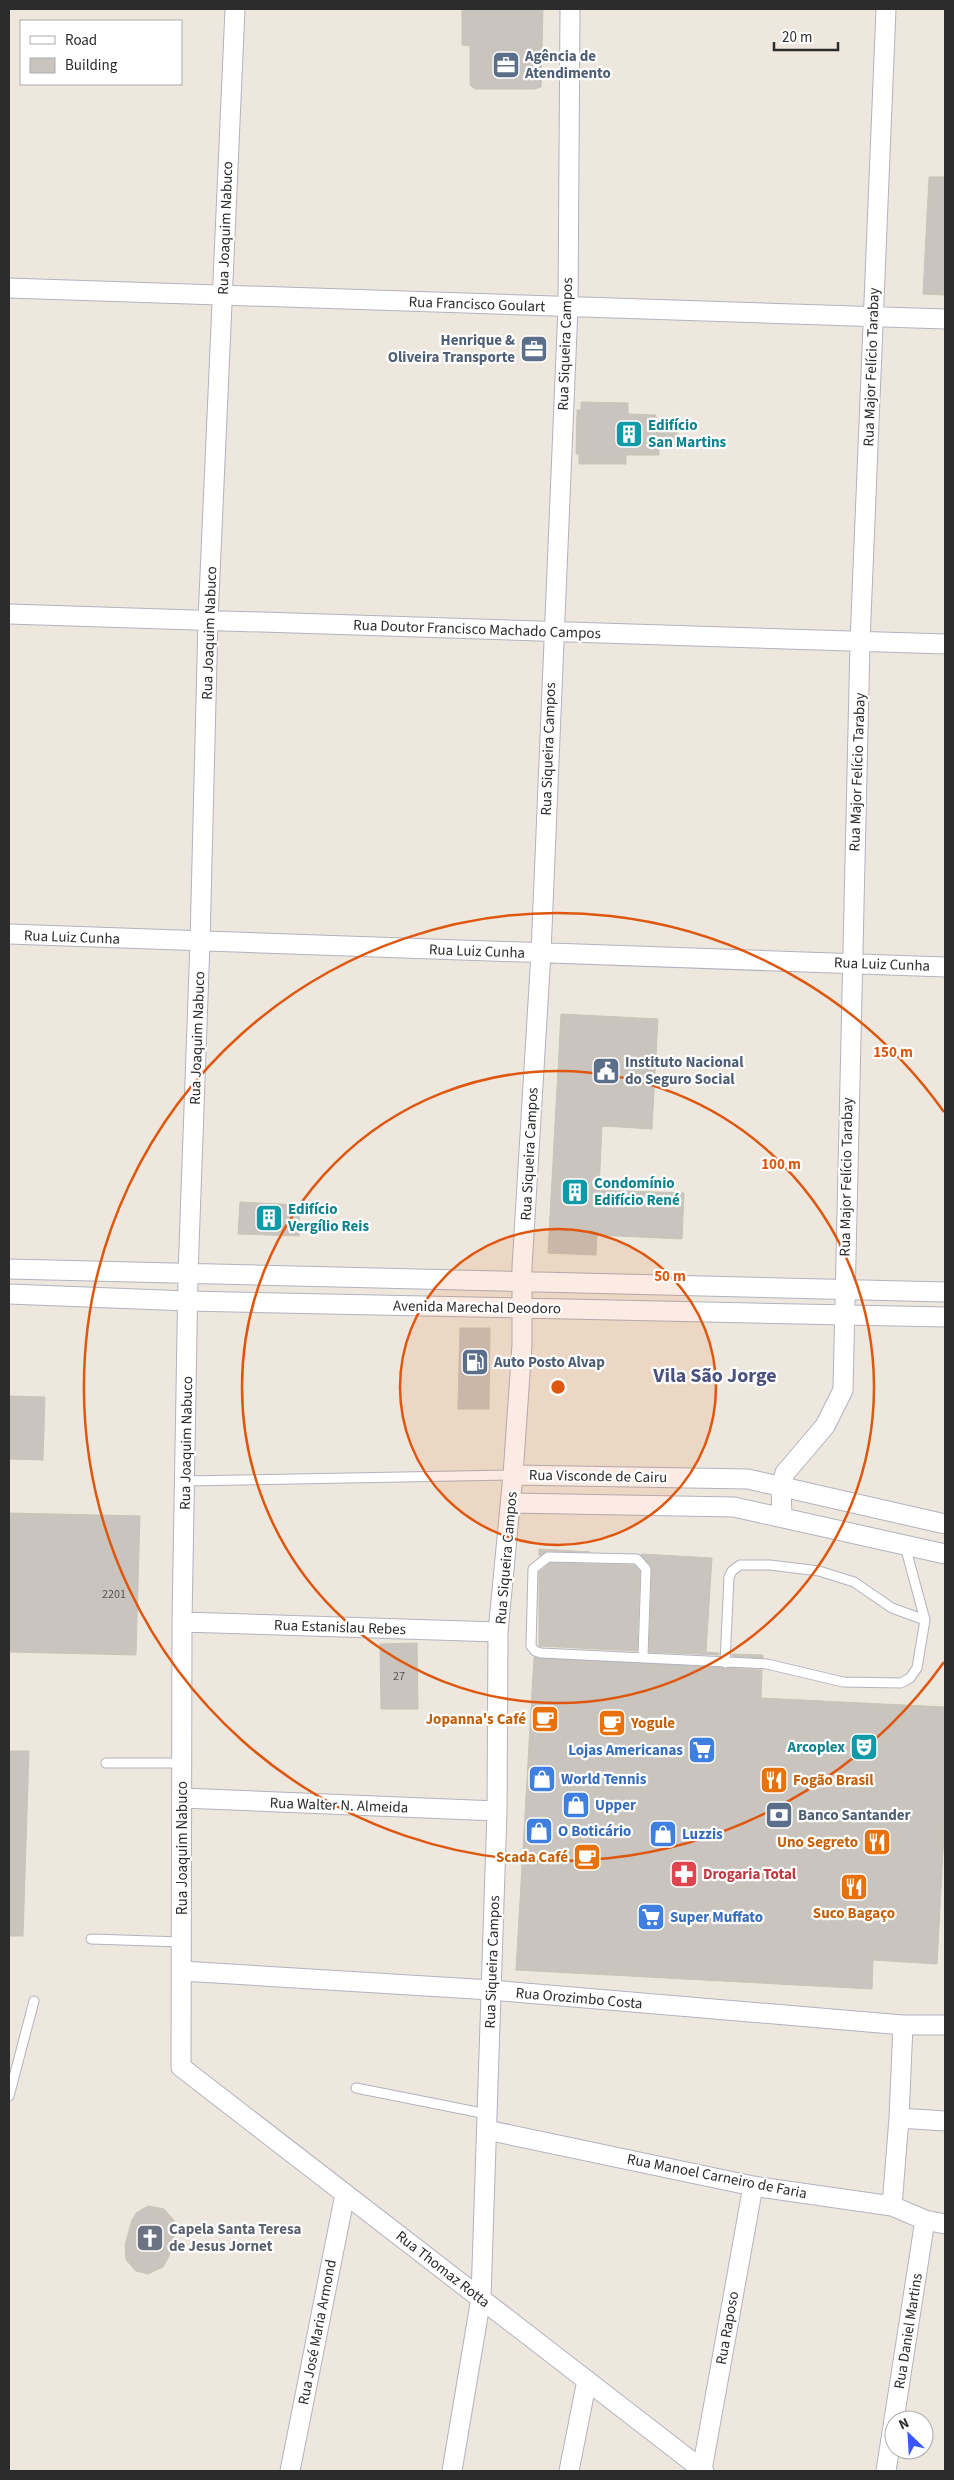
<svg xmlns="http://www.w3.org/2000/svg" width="954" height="2480" font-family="'Source Sans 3',sans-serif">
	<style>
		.building { fill: #c9c4bd; stroke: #c9c4b7 }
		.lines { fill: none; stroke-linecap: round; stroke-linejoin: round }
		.lane-casing { stroke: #b1b3c0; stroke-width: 11 }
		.street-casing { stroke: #b1b3c0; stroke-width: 21 }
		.lane { stroke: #fff; stroke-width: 9 }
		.street { stroke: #fff; stroke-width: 19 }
		.ring { fill: none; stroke: #df570e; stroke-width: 2.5 }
		.labels { text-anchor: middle; stroke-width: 4.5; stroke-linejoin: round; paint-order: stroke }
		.number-label { font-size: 12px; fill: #535250 }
		.service-label { font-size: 15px; font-weight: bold; fill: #4e5e75; stroke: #fff; text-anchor: start }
		.street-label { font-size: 15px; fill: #2c2c2c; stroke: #fff }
		.culture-label { font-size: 15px; font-weight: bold; fill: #0d838f; stroke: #fff; text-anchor: start }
		.food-label { font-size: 15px; font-weight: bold; fill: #c56008; stroke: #fff; text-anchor: end }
		.shop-label { font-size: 15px; font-weight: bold; fill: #366cbe; stroke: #fff; text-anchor: start }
		.health-label { font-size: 15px; font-weight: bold; fill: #be3a42; stroke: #fff; text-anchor: start }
		.worship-label { font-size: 15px; font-weight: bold; fill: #5b616d; stroke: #fff; text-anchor: start }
		.district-label { font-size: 20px; font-weight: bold; fill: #4a517e; stroke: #fff }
		.centre { fill: #df570e; stroke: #fff; stroke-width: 2.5 }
		.ring-label { font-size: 15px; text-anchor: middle; font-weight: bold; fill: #df570e; stroke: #fff; stroke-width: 4.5; stroke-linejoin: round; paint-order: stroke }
	</style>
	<rect width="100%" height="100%" fill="#eee7dd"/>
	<path class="building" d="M462 9H543L541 87 534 89H475L470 85V46L462 45Z
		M929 177H945V295L923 294Z
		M581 402 628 403V414L656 415V424H677V445L659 444V455H626V464H579V454H576L577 410H581Z
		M561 1014 658 1019 652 1129 602 1126 599 1190 684 1193 682 1239 597 1235 596 1255 548 1253Z
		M240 1202 300 1205 299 1236 238 1234Z
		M460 1328H490L489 1409H458Z
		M9 1396 45 1397 43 1460 9 1459Z
		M9 1513 140 1516 136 1655 9 1652Z
		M539 1549 590 1552 548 1551 539 1556Z
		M641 1554 712 1558 706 1652 719 1653V1655L649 1652 652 1569Z
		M550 1563 634 1565 640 1571 637 1651 539 1646V1572Z
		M417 1643 418 1709H381L380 1644Z
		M732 1654 763 1655V1658L732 1656Z
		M534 1657 762 1670 761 1698 945 1707V1813L937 1964 873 1960 872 1989 516 1970Z
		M9 1751H29L23 1936H9Z
		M148 2206 164 2209 174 2220 175 2230 169 2256 163 2267 148 2274 136 2271 126 2260 125 2245 132 2220 136 2213Z"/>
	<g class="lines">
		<g class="lane-casing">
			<path id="lane" d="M185 1481 513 1475
				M643 1656 646 1569 637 1559 548 1557 533 1569 531 1646 535 1651 541 1653 767 1664 843 1682 901 1683 910 1678 917 1668 925 1620 905 1546
				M725 1663 729 1577 732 1571 740 1565H770L819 1571 854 1582 892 1608 925 1620
				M106 1763H181
				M91 1939 182 1942
				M356 2088 487 2114
				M9 2096 34 2001"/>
		</g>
		<g class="street-casing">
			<path id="street" d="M235 9 208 620 200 942 188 1275 182 1622 181 2067 704 2471
				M9 288 945 319
				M9 614 945 644
				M9 934 945 967
				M9 1269 945 1292
				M9 1294 188 1301 945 1317
				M513 1475 748 1479 945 1524
				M511 1503 734 1507 945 1554
				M782 1516 781 1487 785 1473 825 1426 843 1390 860 642 886 9
				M182 1622 498 1632
				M182 1798 497 1811
				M182 1971 491 1990 903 2025H945
				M899 2118 945 2121
				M487 2130 753 2186 892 2206 925 2220 945 2224
				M892 2206 899 2118 903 2025
				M702 2470 753 2186
				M290 2471 345 2194
				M452 2471 481 2298 497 1811 498 1632 513 1475 522 1345V1267L541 953 568 307 570 9
				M569 2471 587 2380
				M886 2471 925 2220"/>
		</g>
		<use href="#lane" class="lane"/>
		<use href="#street" class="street"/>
	</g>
	<circle cx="558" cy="1387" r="158" fill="#df570e" fill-opacity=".12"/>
	<g class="ring">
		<circle cx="558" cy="1387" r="158"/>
		<circle cx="558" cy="1387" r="316"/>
		<path d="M944 1662A474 474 0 1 1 944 1112"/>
	</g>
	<defs>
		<g id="office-square" transform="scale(1.4375)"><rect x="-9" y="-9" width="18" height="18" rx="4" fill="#5c6f8a" stroke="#fff"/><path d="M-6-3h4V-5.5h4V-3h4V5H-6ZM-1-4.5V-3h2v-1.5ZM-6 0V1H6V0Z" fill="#fff"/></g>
		<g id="building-square" transform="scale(1.4375)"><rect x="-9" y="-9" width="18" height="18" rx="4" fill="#0f9aa8" stroke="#fff"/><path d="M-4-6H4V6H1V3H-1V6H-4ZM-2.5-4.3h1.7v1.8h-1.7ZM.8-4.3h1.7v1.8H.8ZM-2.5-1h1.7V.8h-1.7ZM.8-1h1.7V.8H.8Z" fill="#fff"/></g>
		<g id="civic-square" transform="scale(1.4375)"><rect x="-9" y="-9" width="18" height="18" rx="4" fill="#5c6f8a" stroke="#fff"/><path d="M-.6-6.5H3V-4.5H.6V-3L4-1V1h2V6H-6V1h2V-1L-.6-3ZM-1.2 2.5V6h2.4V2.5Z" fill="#fff"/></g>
		<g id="fuel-square" transform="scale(1.4375)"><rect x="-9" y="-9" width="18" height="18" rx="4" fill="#5c6f8a" stroke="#fff"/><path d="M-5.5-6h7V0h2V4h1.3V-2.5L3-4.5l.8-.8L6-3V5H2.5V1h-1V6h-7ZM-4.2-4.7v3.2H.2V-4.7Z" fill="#fff"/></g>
		<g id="cafe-square" transform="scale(1.4375)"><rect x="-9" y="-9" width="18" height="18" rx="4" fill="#e8710a" stroke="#fff"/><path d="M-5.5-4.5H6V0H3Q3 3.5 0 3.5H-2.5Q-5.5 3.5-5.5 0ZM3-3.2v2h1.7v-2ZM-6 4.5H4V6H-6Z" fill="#fff"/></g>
		<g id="theatre-square" transform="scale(1.4375)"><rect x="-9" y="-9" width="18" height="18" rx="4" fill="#0f9aa8" stroke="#fff"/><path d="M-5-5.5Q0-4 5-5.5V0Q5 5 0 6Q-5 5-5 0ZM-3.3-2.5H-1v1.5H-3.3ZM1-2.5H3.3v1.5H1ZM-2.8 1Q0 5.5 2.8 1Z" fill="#fff"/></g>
		<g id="supermarket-square" transform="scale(1.4375)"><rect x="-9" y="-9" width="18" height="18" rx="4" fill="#3f7fe0" stroke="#fff"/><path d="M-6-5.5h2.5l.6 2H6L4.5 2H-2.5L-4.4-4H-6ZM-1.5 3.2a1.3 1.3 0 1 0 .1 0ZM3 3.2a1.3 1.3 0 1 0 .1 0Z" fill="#fff"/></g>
		<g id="shop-square" transform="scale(1.4375)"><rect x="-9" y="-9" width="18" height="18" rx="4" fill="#3f7fe0" stroke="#fff"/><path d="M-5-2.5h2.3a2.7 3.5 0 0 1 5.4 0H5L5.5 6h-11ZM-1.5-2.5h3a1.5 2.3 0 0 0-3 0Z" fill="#fff"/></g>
		<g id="restaurant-square" transform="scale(1.4375)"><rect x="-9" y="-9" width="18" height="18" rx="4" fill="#e8710a" stroke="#fff"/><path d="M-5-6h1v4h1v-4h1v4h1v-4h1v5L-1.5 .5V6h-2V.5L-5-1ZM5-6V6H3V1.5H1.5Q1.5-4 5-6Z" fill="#fff"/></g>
		<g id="bank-square" transform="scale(1.4375)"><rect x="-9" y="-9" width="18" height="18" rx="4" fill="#5c6f8a" stroke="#fff"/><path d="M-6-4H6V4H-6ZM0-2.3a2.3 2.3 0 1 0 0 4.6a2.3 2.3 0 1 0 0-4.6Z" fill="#fff"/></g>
		<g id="pharmacy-square" transform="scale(1.4375)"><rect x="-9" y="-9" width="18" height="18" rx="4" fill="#e0444e" stroke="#fff"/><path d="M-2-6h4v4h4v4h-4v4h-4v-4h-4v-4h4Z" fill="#fff"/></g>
		<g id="church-square" transform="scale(1.4375)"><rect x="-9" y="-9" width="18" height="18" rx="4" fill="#6b7280" stroke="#fff"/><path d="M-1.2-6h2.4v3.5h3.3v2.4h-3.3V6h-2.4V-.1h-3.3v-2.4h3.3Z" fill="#fff"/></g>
	</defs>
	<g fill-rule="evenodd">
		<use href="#office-square" x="506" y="65"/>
		<use href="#office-square" x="534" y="349"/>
		<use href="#building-square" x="629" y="434"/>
		<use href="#civic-square" x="606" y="1071"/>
		<use href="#building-square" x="575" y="1192"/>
		<use href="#building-square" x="269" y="1218"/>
		<use href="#fuel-square" x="475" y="1362"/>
		<use href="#cafe-square" x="545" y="1719"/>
		<use href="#cafe-square" x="612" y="1723"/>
		<use href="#theatre-square" x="864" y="1747"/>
		<use href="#supermarket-square" x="702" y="1750"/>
		<use href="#shop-square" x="542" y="1779"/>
		<use href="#restaurant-square" x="774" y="1780"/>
		<use href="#shop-square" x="576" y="1805"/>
		<use href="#bank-square" x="779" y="1815"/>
		<use href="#shop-square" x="539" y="1831"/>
		<use href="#shop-square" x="663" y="1834"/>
		<use href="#restaurant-square" x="877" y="1842"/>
		<use href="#cafe-square" x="587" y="1857"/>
		<use href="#pharmacy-square" x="684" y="1874"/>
		<use href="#restaurant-square" x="854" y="1887"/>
		<use href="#supermarket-square" x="651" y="1917"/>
		<use href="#church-square" x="150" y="2238"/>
	</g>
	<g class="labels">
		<g class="number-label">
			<text x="114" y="1598">2201</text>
			<text x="399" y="1680">27</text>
		</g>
		<g class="service-label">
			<text x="525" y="61">Agência de<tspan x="525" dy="17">Atendimento</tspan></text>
			<text x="515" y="345" text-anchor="end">Henrique &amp;<tspan x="515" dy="17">Oliveira Transporte</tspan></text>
			<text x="625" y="1067">Instituto Nacional<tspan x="625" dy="17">do Seguro Social</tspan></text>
			<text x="494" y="1367">Auto Posto Alvap</text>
			<text x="798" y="1820">Banco Santander</text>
		</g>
		<g class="street-label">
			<text transform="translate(225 228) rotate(-88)" y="5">Rua Joaquim Nabuco</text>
			<text transform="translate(477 304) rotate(2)" y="5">Rua Francisco Goulart</text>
			<text transform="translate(565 344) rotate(-88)" y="5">Rua Siqueira Campos</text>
			<text transform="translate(871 367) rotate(-88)" y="5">Rua Major Felício Tarabay</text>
			<text transform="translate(477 629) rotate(2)" y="5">Rua Doutor Francisco Machado Campos</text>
			<text transform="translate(209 633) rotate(-88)" y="5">Rua Joaquim Nabuco</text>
			<text transform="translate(548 749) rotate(-88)" y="5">Rua Siqueira Campos</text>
			<text transform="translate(857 772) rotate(-88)" y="5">Rua Major Felício Tarabay</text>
			<text transform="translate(72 937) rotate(2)" y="5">Rua Luiz Cunha</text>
			<text transform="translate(477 951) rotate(2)" y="5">Rua Luiz Cunha</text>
			<text transform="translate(882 964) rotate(2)" y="5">Rua Luiz Cunha</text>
			<text transform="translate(197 1038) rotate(-88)" y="5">Rua Joaquim Nabuco</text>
			<text transform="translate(529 1154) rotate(-87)" y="5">Rua Siqueira Campos</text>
			<text transform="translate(846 1177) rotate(-89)" y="5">Rua Major Felício Tarabay</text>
			<text transform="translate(477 1307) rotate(1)" y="5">Avenida Marechal Deodoro</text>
			<text transform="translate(186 1443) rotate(-89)" y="5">Rua Joaquim Nabuco</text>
			<text transform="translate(598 1476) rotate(1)" y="5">Rua Visconde de Cairu</text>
			<text transform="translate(506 1558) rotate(-85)" y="5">Rua Siqueira Campos</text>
			<text transform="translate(340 1627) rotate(2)" y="5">Rua Estanislau Rebes</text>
			<text transform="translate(339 1805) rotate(2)" y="5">Rua Walter N. Almeida</text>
			<text transform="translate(182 1848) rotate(-90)" y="5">Rua Joaquim Nabuco</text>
			<text transform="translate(492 1962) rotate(-88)" y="5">Rua Siqueira Campos</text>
			<text transform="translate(579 1998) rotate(5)" y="5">Rua Orozimbo Costa</text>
			<text transform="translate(717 2176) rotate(11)" y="5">Rua Manoel Carneiro de Faria</text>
			<text transform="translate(443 2269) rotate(38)" y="5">Rua Thomaz Rotta</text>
			<text transform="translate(727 2328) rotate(-80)" y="5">Rua Raposo</text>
			<text transform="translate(908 2331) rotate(-81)" y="5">Rua Daniel Martins</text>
			<text transform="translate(317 2332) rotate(-79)" y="5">Rua José Maria Armond</text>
		</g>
		<g class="culture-label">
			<text x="648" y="430">Edifício<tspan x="648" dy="17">San Martins</tspan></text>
			<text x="594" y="1188">Condomínio<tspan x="594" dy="17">Edifício René</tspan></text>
			<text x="288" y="1214">Edifício<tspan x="288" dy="17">Vergílio Reis</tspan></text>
			<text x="845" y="1752" text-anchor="end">Arcoplex</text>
		</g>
		<g class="food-label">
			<text x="526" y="1724">Jopanna's Café</text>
			<text x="631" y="1728" text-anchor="start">Yogule</text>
			<text x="793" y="1785" text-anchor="start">Fogão Brasil</text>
			<text x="858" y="1847">Uno Segreto</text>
			<text x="568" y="1862">Scada Café</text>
			<text x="854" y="1918" text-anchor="middle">Suco Bagaço</text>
		</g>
		<g class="shop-label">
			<text x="683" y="1755" text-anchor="end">Lojas Americanas</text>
			<text x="561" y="1784">World Tennis</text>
			<text x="595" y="1810">Upper</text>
			<text x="558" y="1836">O Boticário</text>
			<text x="682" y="1839">Luzzis</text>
			<text x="670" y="1922">Super Muffato</text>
		</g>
		<g class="health-label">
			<text x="703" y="1879">Drogaria Total</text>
		</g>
		<g class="worship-label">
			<text x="169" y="2234">Capela Santa Teresa<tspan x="169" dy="17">de Jesus Jornet</tspan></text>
		</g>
		<g class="district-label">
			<text x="715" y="1382">Vila São Jorge</text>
		</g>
	</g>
	<circle cx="558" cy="1387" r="8" class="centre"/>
	<g class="ring-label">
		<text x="893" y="1057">150 m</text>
		<text x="781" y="1169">100 m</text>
		<text x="670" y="1281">50 m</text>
	</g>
	<rect width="954" height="2480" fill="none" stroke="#2c2c2c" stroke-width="20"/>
	<rect x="20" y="20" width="162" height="65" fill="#ffffff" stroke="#ababab"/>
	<rect x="30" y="36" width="25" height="8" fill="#ffffff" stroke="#ababab"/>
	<text x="65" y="45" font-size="15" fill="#2c2c2c">Road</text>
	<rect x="30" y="58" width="25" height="15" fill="#c9c4bd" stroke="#ababab"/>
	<text x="65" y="70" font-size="15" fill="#2c2c2c">Building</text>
	<g transform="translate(909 2435) rotate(335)"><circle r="24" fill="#ffffff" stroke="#ababab"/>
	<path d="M0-4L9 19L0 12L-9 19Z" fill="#3956ff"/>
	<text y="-8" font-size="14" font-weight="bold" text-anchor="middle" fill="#2c2c2c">N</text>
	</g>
	<path d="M774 42v8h64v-8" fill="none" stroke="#2c2c2c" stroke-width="2.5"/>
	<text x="782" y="42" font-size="15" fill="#2c2c2c" stroke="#ffffff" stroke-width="4" paint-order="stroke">20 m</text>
</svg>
